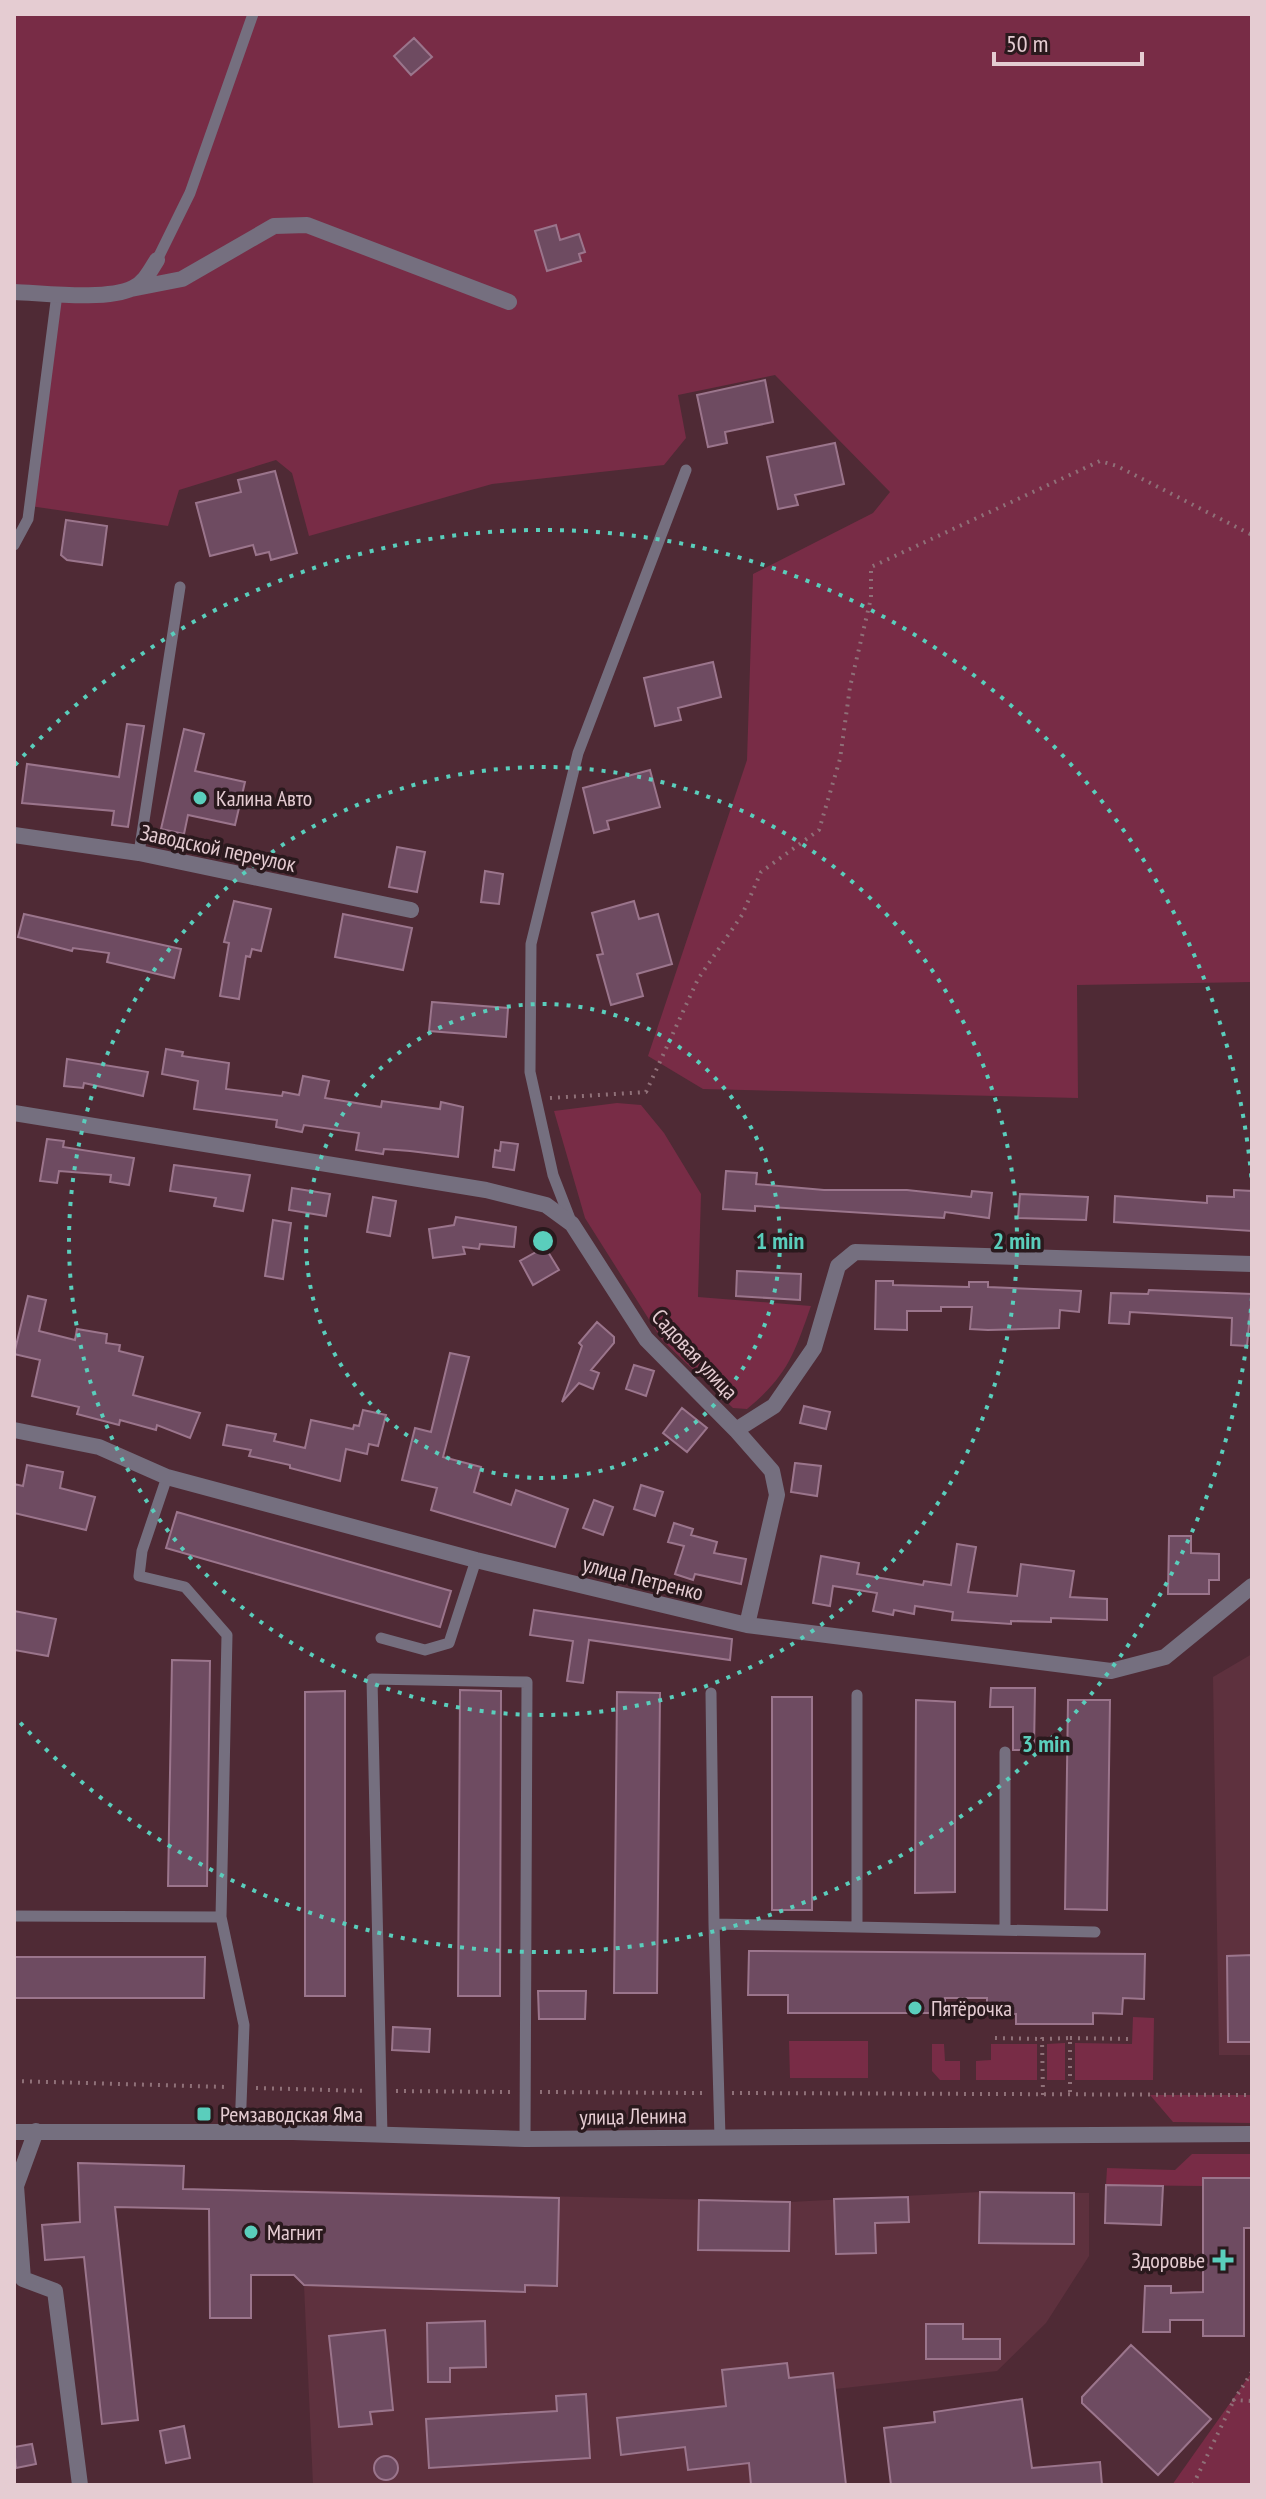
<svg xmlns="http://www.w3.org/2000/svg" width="1266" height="2499" font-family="'PT Sans Narrow',sans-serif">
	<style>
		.built { fill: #5e313e }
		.green { fill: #782c46 }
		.building { fill: #6e4b61; stroke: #9b758c; stroke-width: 2 }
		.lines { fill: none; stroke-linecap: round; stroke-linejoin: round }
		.path { stroke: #8f7078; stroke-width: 4; stroke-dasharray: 2 6; stroke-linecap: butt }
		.service { stroke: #756f7f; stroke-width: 11 }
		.minor { stroke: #756f7f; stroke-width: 16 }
		.tertiary { stroke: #756f7f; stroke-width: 16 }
		.ring { fill: none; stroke: #5acebc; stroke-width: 4; stroke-dasharray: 4 8 }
		.poi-dot { fill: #5acebc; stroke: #2a191d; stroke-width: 3 }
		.labels { text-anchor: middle; stroke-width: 7; stroke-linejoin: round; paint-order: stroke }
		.poi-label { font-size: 22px; fill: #e5ccd2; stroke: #2a191d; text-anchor: start }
		.street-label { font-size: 22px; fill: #e5ccd2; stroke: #2a191d }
		.centre { fill: #5acebc; stroke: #2a191d; stroke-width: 4 }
		.ring-label { font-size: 24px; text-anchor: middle; font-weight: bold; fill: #5acebc; stroke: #2a191d; stroke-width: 7; stroke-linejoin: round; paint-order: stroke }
	</style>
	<rect width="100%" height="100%" fill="#4f2a35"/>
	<path class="built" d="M1252 1654V2055H1219L1213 1677Z
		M293 2190 790 2202 980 2192 1089 2193V2256L1046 2323 997 2371 835 2389 846 2485H313L304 2285 294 2275Z"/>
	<path class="green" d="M14 14H1252V982L1077 985 1078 1098 703 1089 648 1056 747 760 753 574 873 513 890 492 775 375 678 395 686 438 664 465 492 484 309 536 292 473 276 460 179 490 168 526 30 506 57 295 14 292Z
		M617 1103 641 1105 664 1133 701 1194 698 1297 811 1306C794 1354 788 1375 747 1409L733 1408 662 1340 585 1218 554 1111Z
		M1133 2017 1154 2018 1153 2080H1075V2043L1132 2044Z
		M789 2041H868V2078H790Z
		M1065 2043V2080H1047V2044Z
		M932 2044H944L945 2061H960V2080H940L932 2071Z
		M991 2044H1037V2080H976V2061L991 2060Z
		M1150 2095H1252V2123L1173 2122Z
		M1192 2154H1252V2178H1203V2186L1106 2185 1107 2168 1175 2170Z
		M1252 2372V2485H1172Z"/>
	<path class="building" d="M414 38 432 57 411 75 394 56Z
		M556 225 560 240 579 234 585 252 579 254 581 261 547 271 535 231Z
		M765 380 773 422 725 432 727 443 708 447 697 395Z
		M835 443 844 484 795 495 798 505 778 509 767 457Z
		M275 471 297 553 271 560 269 552 256 555 253 545 210 556 196 503 241 492 238 480Z
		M66 520 107 526 102 565 67 560 61 555Z
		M713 662 721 697 678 708 681 720 655 726 644 678Z
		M127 724 144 726 128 827 112 825 114 811 22 803 27 764 119 777Z
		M184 729 204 734 195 771 245 782 235 825 188 815 184 834 161 829Z
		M650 770 660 807 607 821 609 829 594 833 583 788Z
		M397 847 425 852 417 892 389 887Z
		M485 871 503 874 499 904 481 902Z
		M234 901 271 909 261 951 252 949 250 957 246 956 239 999 220 996 229 943 224 942Z
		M634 901 639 919 658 914 672 964 637 974 643 996 611 1005 597 955 603 954 592 913Z
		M24 914 181 949 174 978 107 962 109 953 73 948 72 951 18 937Z
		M343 914 412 928 403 970 335 957Z
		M432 1002 508 1008 506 1037 429 1031Z
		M166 1049 183 1052 182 1056 229 1063 226 1089 282 1096 283 1092 299 1095 303 1076 329 1081 325 1098 381 1107 382 1101 440 1109 441 1102 463 1107 458 1157 410 1151 384 1149 383 1154 356 1150 359 1133 304 1125 302 1132 276 1127 277 1120 194 1109 198 1081 162 1074Z
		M67 1059 148 1072 143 1096 84 1083 83 1088 64 1086Z
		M47 1139 64 1141 63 1147 134 1158 129 1185 110 1182 111 1175 59 1171 57 1183 40 1181Z
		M501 1142 518 1144 514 1170 493 1167 495 1150 500 1151Z
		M174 1165 250 1175 243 1211 214 1206 216 1198 170 1191Z
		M726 1171 757 1173 756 1184 824 1190H907L971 1197 972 1191 992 1193 989 1218 945 1212 944 1218 755 1206V1211L723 1209Z
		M292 1188 330 1194 326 1216 289 1210Z
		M1234 1190 1252 1191V1231L1114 1222 1115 1196 1207 1203V1196L1234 1197Z
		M1020 1194 1088 1197 1086 1220 1018 1218Z
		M373 1197 396 1201 390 1236 367 1232Z
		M456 1217 516 1227 514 1247 480 1244 479 1249 463 1247 465 1254 433 1258 429 1229 454 1225Z
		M273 1220 291 1223 283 1279 265 1276Z
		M545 1247 559 1270 533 1285 520 1261Z
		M737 1271 801 1274 800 1300 736 1296Z
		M876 1281H893V1285L969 1287V1282H988V1287L1081 1291 1079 1312 1060 1310 1059 1328 988 1330 970 1329 972 1307H941V1311H907V1330L875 1329Z
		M1149 1290 1252 1294 1247 1346 1231 1345 1232 1318 1130 1312 1129 1324 1109 1323 1111 1293 1148 1294Z
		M28 1296 46 1300 39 1331 75 1340 77 1329 107 1334 106 1343 120 1345 119 1351 143 1357 133 1395 200 1413 190 1438 157 1425 156 1430 120 1420 119 1425 77 1414 79 1407 32 1396 40 1360 14 1354Z
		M597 1322 614 1337V1343L591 1370 599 1373 593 1389 579 1383 562 1402 582 1346 579 1343Z
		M450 1353 469 1357 443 1457 481 1467 474 1492 511 1505 516 1490 568 1509 555 1547 431 1510 437 1488 402 1480 415 1428 431 1432Z
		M634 1365 654 1371 646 1396 626 1389Z
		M804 1406 830 1412 826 1429 800 1423Z
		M682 1408 707 1428 687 1452 663 1433Z
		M363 1410 386 1415 378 1446 369 1444 367 1454 346 1449 340 1481 290 1468V1465L249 1456 251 1450 223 1445 227 1425 276 1434 274 1441 305 1448 311 1420 353 1429 354 1425 359 1426Z
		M795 1463 821 1466 817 1496 791 1492Z
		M27 1465 63 1472 60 1488 95 1497 86 1530 14 1513V1484L23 1486Z
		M641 1485 663 1492 655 1516 634 1509Z
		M594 1500 613 1507 603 1535 583 1528Z
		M177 1512 451 1591 440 1627 166 1548Z
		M674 1523 693 1529 691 1535 717 1542 714 1553 746 1559 741 1584 695 1574 693 1580 675 1574 684 1546 668 1542Z
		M1169 1536H1191V1553L1219 1554V1580H1209V1594H1168Z
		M957 1544 976 1547 968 1592 1017 1596 1021 1564 1074 1571 1070 1597 1107 1599V1620L1051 1618V1622L1011 1621V1624L952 1620 953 1612 915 1606 914 1614 894 1610 893 1615 873 1611 877 1593 833 1586 830 1606 813 1603 821 1556 859 1563 857 1574 923 1585 924 1581 951 1585Z
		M534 1610 732 1639 730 1660 589 1640 583 1683 567 1681 573 1641 530 1635Z
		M14 1611 56 1619 48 1656 14 1650Z
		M172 1660 210 1661 207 1886H168Z
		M991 1688H1035L1034 1750H1013V1707H990Z
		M460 1690 501 1691 500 1996H458Z
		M345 1691V1996H305V1692Z
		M617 1692 660 1693 657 1993H614Z
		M772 1697H812V1910H772Z
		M916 1700 955 1702V1892L915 1893Z
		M1068 1700H1110L1107 1910 1065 1909Z
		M749 1951 1145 1954 1144 1999 1123 1998 1122 2014 1093 2013V2024H1016V2014H987V1998H945V2013H788V1995H748Z
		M1252 1955V2042H1228L1227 1956Z
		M14 1957H205L204 1998H14Z
		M538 1991H586L585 2019H539Z
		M393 2027 430 2029 429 2052 392 2050Z
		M78 2163 184 2166 183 2189 559 2198 557 2286 525 2285V2292L304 2285 294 2275H251V2318H210L209 2209 115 2207 138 2420 102 2424 84 2257 45 2260 42 2225 80 2222Z
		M1203 2178H1252V2228H1244V2336H1203V2320H1170V2332H1143L1145 2286H1171V2293L1203 2292Z
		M1106 2185 1163 2186 1161 2225 1105 2223Z
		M980 2192 1074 2193V2244L979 2243Z
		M908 2197 909 2222 875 2223 876 2253 836 2254 834 2199Z
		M699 2200 790 2202 789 2251 698 2250Z
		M485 2321 486 2367 450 2368V2382H428L427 2323Z
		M926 2324H963V2339H1000V2359H926Z
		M385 2330 393 2410 370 2412 372 2424 339 2427 329 2336Z
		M1131 2345 1211 2419 1158 2475 1082 2403V2397Z
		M787 2363 789 2378 833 2373 846 2485H751L749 2463 688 2470 685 2447 621 2455 617 2418 726 2406 722 2370Z
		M586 2394 590 2458 429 2468 426 2419 557 2411 556 2396Z
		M1022 2399 1032 2468 1100 2462 1102 2485H891L884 2428 935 2422 934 2412Z
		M184 2426 190 2458 166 2463 160 2431Z
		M32 2444 36 2464 16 2468 14 2447Z
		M374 2468a12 12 0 1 1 24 0a12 12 0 1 1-24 0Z"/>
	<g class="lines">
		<path class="path" d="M550 1098 646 1092 698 979 742 915 761 872 819 830 840 759 850 687 871 598V567L1100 461 1117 466 1252 535
			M995 2038 1042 2039
			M1070 2038 1128 2039
			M14 2081 228 2087
			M256 2088 367 2091
			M396 2091 511 2092
			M540 2092 703 2093
			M732 2093 1252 2095
			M1043 2095 1042 2039 1070 2038V2095
			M1252 2372 1234 2400 1252 2401
			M1193 2485 1234 2400"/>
		<path class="service" d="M157 260 190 193 253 14
			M14 545 28 519 57 294
			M139 853 180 587
			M572 1224 553 1175 530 1072 531 944 578 753 686 470
			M167 1477 142 1551 139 1576 185 1587 227 1635 221 1917
			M381 1638 425 1650 449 1643 476 1560
			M711 1693 714 1924
			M857 1695V1927
			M1005 1752V1930
			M14 1916 221 1917 244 2025 240 2131
			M382 2135 372 1679 527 1682 525 2139
			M720 2137 714 1924 1095 1932"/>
		<path class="minor" d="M131 289 182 279 274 226 307 225 509 302
			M14 292C44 293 106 301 133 288 145 282 150 271 157 260
			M14 835 139 853 411 910
			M14 1113 486 1190 546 1205 572 1224 646 1339 736 1430 774 1406 814 1348 838 1266 855 1252 1252 1264
			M14 1430 99 1447 167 1477 476 1560 747 1625 1111 1671 1165 1657 1252 1586
			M736 1430 772 1471 777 1495 747 1625
			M36 2131 16 2186 23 2279 55 2291 80 2485"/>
		<path class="tertiary" d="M14 2132H293L525 2139 1252 2134"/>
	</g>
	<g class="ring">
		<circle cx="543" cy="1241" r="237"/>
		<circle cx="543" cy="1241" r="474"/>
		<path d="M1252 1297A711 711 0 0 1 15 1717M15 765A711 711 0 0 1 1252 1185"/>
	</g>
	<g class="poi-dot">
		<circle cx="200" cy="798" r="8"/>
		<circle cx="915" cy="2008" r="8"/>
		<rect x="196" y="2106" width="16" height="16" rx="4"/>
		<circle cx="251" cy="2232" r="8"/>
		<path d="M1219 2248h8v8h8v8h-8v8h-8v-8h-8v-8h8z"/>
	</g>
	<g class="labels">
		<g class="poi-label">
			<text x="216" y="806">Калина Авто</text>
			<text x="931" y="2016">Пятёрочка</text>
			<text x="220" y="2122">Ремзаводская Яма</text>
			<text x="267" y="2240">Магнит</text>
			<text x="1205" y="2268" text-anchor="end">Здоровье</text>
		</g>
		<g class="street-label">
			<text transform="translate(218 848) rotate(12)" y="8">Заводской переулок</text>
			<text transform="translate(695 1354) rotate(47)" y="8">Садовая улица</text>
			<text transform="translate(643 1578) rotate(14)" y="8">улица Петренко</text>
			<text transform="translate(633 2116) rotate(-1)" y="8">улица Ленина</text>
		</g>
	</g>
	<circle cx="543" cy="1241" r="12" class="centre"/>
	<g class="ring-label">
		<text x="780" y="1249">1 min</text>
		<text x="1017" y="1249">2 min</text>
		<text x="1046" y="1752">3 min</text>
	</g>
	<rect width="1266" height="2499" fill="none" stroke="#e5ccd2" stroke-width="32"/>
	<path d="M994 52v12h148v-12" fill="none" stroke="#e5ccd2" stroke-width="4"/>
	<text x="1006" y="52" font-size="24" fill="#e5ccd2" stroke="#2a191d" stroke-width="6" paint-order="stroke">50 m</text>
</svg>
